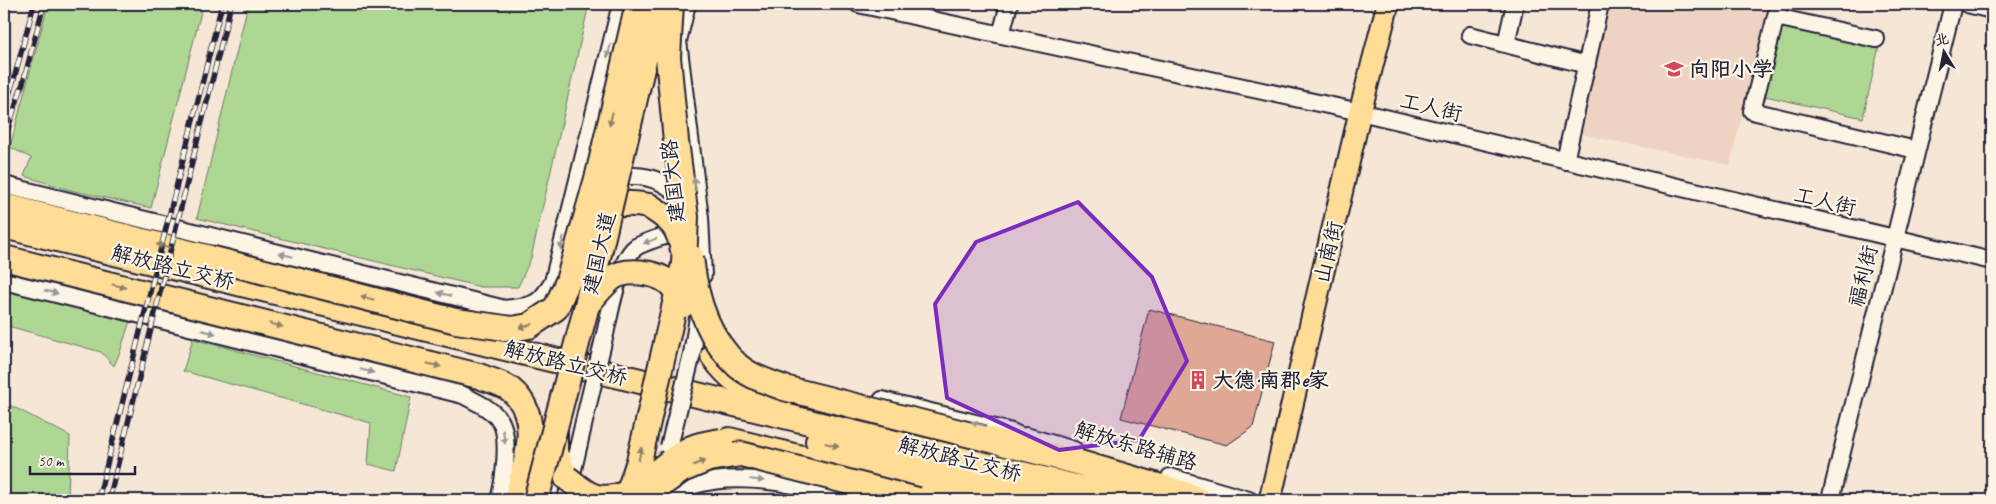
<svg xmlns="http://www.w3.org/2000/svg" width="1996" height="504" font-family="Caveat,'LXGW WenKai TC',sans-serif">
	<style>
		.built { fill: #efd3c2 }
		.green { fill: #afd794; stroke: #687c68 }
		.building { fill: #dfa895; stroke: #22223b }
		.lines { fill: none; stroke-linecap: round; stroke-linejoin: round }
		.minor-casing { stroke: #22223b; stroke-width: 20 }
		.major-casing { stroke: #22223b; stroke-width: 25 }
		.highway-casing { stroke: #22223b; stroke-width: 28 }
		.minor { stroke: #fcf5e5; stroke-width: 16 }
		.major { stroke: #ffdd96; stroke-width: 21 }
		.highway { stroke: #ffdd96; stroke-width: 24 }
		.rail-casing { stroke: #22223b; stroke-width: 5.5 }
		.rail { stroke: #fcf5e5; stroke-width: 4; stroke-dasharray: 11; stroke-linecap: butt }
		.minor-bridge-casing { stroke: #22223b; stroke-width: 20; stroke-linecap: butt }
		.highway-bridge-casing { stroke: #22223b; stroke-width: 28; stroke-linecap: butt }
		.minor-bridge { stroke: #fcf5e5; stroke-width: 16 }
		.highway-bridge { stroke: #ffdd96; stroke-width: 24 }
		.oneway { fill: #9a9698 }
		.oneway2 { fill: #908068 }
		.marked { fill: #7b2cbf; fill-opacity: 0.2; stroke: #7b2cbf; stroke-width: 4; stroke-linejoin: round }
		.labels { text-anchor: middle; stroke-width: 4.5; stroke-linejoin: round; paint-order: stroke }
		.poi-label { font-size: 21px; font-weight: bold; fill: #22223b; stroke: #fcf5e5; text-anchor: start }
		.street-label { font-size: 21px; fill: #22223b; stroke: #fcf5e5 }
	</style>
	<rect width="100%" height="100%" fill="#f6e6d5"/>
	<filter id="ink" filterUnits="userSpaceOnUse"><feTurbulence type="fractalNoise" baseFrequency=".02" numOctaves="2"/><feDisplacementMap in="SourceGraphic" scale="10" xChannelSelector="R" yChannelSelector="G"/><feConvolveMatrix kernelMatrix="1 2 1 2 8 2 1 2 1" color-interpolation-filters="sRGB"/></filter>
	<g filter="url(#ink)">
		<path class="built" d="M1610 4H1769L1730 165 1580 134Z"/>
		<path class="green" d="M48 4H203L151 208 70 190 24 176 31 158 10 147Z
			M248 4H589L531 258 518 287H481L197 218Z
			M1781 24 1879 46 1863 118 1765 96Z
			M4 290 130 321 120 352 114 366 101 352 8 326 4 327Z
			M193 339 411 397 396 471 368 464 371 423 183 371Z
			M4 402 70 436 68 500H4Z"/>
		<path class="building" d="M1149 309 1275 341 1253 427 1227 445 1121 418Z"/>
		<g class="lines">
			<g class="minor-casing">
				<path id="minor" d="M687 4 678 41 700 218 703 275
					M858 4 1360 112 1992 261
					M1779 4 1752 111 1916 150
					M1967 4 1992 10
					M1776 17 1876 39
					M1001 35 1009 4
					M1470 35 1587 65
					M1506 44 1515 4
					M1565 161 1600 4
					M609 182C616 180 624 176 632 176 653 175 672 187 686 201
					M4 185 505 309C533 305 538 307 553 282L621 4
					M4 281 463 395C476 402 489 407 499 419 511 434 504 482 499 500
					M605 334C610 313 619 259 636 247 643 243 650 241 658 238 667 235 679 234 687 241
					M692 354 700 305
					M882 400 1012 432 1036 443
					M1026 436 1074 450
					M1170 477 1249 500
					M566 500 586 413
					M659 500C671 495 683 488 694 485 749 470 807 488 861 500
					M1830 500 1953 4"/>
			</g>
			<g class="major-casing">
				<path id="major" d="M1270 500 1360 112 1388 4"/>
			</g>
			<g class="highway-casing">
				<path id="highway" d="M4 206 210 258
					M595 216C609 202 630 202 649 206
					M4 226 1129 500
					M4 258 479 376C488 380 503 383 511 390 544 417 525 466 516 500
					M713 356C730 380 751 395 780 402
					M555 430V453L567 478
					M983 438 1080 463 1185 494 1198 500
					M729 440 971 500
					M818 441 1040 500
					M1113 484 1164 500"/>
			</g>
			<use href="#minor" class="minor"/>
			<use href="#major" class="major"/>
			<use href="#highway" class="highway"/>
			<g class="rail-casing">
				<path id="rail" d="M4 110 14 79 34 4
					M4 140 23 83 44 4
					M98 500 222 4
					M109 500 231 4"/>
			</g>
			<use href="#rail" class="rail"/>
			<g class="minor-bridge-casing">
				<path id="minor-bridge" d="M586 413 605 334
					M669 447 692 354"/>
			</g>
			<g class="highway-bridge-casing">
				<path id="highway-bridge" d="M649 206C670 219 678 225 683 250
					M691 257C695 297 707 338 738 366 751 377 768 382 784 388L983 438
					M210 258 456 321 512 329 529 326 556 308 568 281 598 175 638 4
					M588 304C595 295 603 285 612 278 626 268 655 272 668 282 675 287 679 297 683 305
					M567 478C575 484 586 495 597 497 631 504 657 467 684 452 695 445 708 443 721 441
					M536 500 587 305 657 4
					M626 500 639 461 684 264 686 217 676 141 668 57 671 4
					M645 500 655 489 682 470 709 459 741 454 918 500"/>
			</g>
			<use href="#minor-bridge" class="minor-bridge"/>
			<use href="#highway-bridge" class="highway-bridge"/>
		</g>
		<defs><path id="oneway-solid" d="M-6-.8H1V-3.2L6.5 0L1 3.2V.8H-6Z" transform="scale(1.25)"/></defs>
		<g class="oneway">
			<use href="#oneway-solid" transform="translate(609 51) rotate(104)"/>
			<use href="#oneway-solid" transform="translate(695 184) rotate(-97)"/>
			<use href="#oneway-solid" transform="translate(650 241) rotate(160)"/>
			<use href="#oneway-solid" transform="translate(562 243) rotate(104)"/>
			<use href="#oneway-solid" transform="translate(286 255) rotate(-166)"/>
			<use href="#oneway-solid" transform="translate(51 292) rotate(14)"/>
			<use href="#oneway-solid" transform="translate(444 294) rotate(-166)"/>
			<use href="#oneway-solid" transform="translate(209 332) rotate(14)"/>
			<use href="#oneway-solid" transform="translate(367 371) rotate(14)"/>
			<use href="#oneway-solid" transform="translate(978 424) rotate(-166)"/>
			<use href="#oneway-solid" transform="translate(504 437) rotate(81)"/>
			<use href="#oneway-solid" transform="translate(757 480) rotate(7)"/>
		</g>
		<g class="oneway2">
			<use href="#oneway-solid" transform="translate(611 119) rotate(103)"/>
			<use href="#oneway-solid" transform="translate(163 246) rotate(-166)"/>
			<use href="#oneway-solid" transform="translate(119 286) rotate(14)"/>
			<use href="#oneway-solid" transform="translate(367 298) rotate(-166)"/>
			<use href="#oneway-solid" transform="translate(276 325) rotate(14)"/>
			<use href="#oneway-solid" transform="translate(526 326) rotate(162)"/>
			<use href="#oneway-solid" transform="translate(434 365) rotate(14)"/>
			<use href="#oneway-solid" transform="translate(832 445) rotate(15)"/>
			<use href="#oneway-solid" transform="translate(640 454) rotate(-77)"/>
			<use href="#oneway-solid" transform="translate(699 463) rotate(-23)"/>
		</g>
	</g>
	<path class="marked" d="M1078 202 1152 277 1187 361 1139 440 1059 450 947 398 935 304 976 242Z"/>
	<defs>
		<g id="school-bare" transform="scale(1.5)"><path d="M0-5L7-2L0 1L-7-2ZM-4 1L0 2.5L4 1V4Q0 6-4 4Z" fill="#d1495b" stroke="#fcf5e5" stroke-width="2.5" paint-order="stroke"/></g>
		<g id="building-bare" transform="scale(1.5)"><path d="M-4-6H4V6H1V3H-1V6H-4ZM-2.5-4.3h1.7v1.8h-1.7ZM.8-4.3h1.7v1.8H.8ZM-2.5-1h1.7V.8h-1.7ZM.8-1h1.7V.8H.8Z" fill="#d1495b" stroke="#fcf5e5" stroke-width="2.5" paint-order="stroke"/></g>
	</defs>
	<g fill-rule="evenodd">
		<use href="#school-bare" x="1674" y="69"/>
		<use href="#building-bare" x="1198" y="380"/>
	</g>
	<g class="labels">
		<g class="poi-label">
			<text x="1689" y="76">向阳小学</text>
			<text x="1213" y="387">大德·南郡e家</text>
		</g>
		<g class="street-label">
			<text transform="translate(1431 107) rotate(13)" y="7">工人街</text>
			<text transform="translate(673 181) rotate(-96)" y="7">建国大路</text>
			<text transform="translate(1825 201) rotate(13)" y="7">工人街</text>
			<text transform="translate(1328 252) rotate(-77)" y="7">山南街</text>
			<text transform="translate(599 253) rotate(-77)" y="7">建国大道</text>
			<text transform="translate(173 267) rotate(14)" y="7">解放路立交桥</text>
			<text transform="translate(1863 276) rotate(-76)" y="7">福利街</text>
			<text transform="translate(566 363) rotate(14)" y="7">解放路立交桥</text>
			<text transform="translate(1136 446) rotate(16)" y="7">解放东路辅路</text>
			<text transform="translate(960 459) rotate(14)" y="7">解放路立交桥</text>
		</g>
	</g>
	<rect width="1996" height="504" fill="none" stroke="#fcf5e5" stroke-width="20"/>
	<rect x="10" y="10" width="1976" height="484" fill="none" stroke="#22223b" stroke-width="2" filter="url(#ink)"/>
	<g transform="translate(1944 52) rotate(350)" stroke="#fcf5e5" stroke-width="4" paint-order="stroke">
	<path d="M0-4L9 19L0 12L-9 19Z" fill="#22223b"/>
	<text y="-8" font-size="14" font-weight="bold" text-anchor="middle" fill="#22223b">北</text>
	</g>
	<path d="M30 466v8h105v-8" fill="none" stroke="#22223b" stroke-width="2.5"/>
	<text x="38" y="466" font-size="15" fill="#22223b" stroke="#fcf5e5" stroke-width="4" paint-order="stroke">50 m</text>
</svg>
